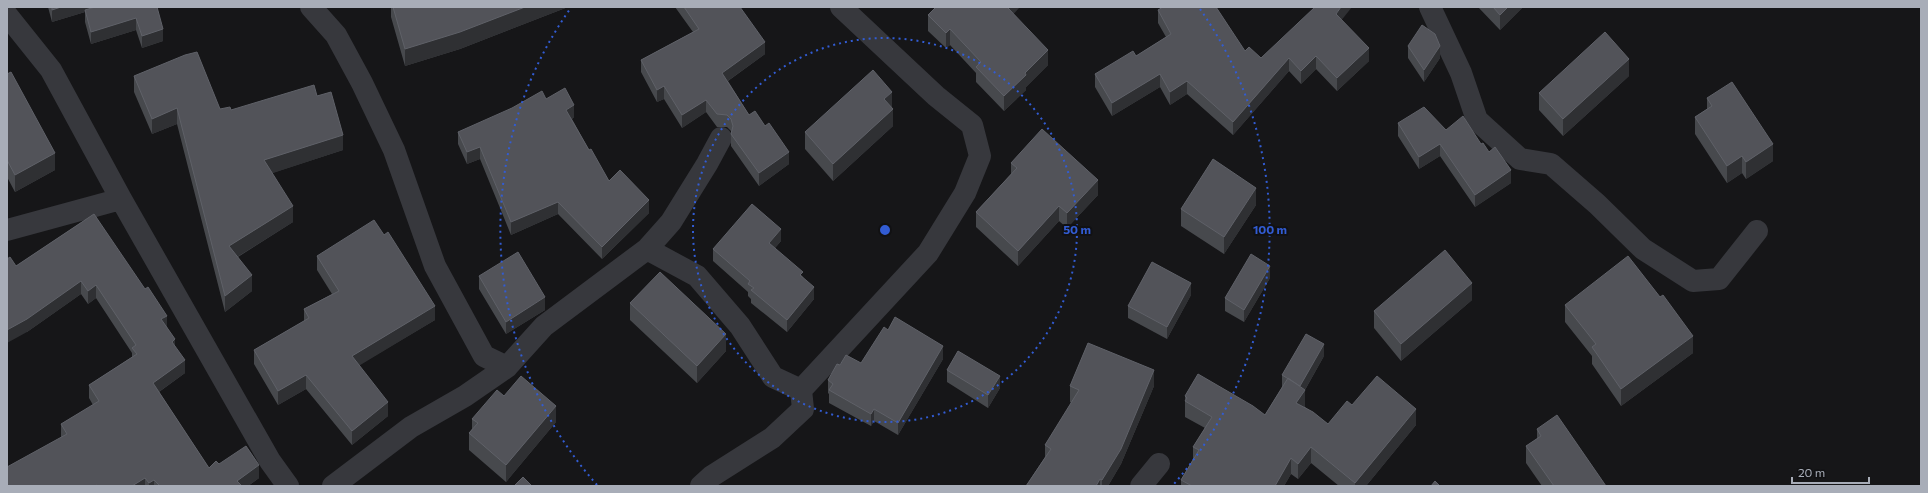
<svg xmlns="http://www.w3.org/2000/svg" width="1928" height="493" font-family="Commissioner,sans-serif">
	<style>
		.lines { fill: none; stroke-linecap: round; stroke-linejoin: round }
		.minor { stroke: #37383d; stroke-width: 22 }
		.wall { fill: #47494d }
		.shaded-wall { fill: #2f3033 }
		.building { fill: #525359; stroke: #5f6168 }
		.ring { fill: none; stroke: #325cd3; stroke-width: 2; stroke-dasharray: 2 4 }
		.centre { fill: #325cd3; stroke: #111113; stroke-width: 2 }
		.ring-label { font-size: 12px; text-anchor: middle; font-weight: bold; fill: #325cd3; stroke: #111113; stroke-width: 4; stroke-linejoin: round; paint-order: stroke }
	</style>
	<rect width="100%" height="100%" fill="#161618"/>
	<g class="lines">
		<path class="minor" d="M311 7 336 35 362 83 394 150 435 266 484 356 507 367
			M1430 7 1461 73 1477 120 1520 159 1551 164 1597 204 1643 249 1693 281 1719 279 1757 231
			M7 15 51 70 121 199 270 461 288 486
			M7 230 121 199
			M647 249 671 222 707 164 721 138
			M333 486 411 427 465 396 507 367 544 326 647 249 697 276 740 326 773 377 801 390
			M701 486 712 476 772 438 803 409 801 390 928 253 965 193 980 156 972 125 936 96 841 7
			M1141 486 1159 464"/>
	</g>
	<path class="wall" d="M48 7H92V8L157 7 163 41 142 48 136 30 91 44 85 22V12L52 22Z
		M391 7H568L460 49 405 66 391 17Z
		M675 7H740L765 54 728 81 749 115 789 164 759 186 731 146V131L727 127H717L706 112 682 128 664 99 657 102 641 72V60L693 32Z
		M1478 7H1523L1500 30Z
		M1158 10 1245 51 1261 58 1342 20 1369 61 1337 91 1316 69 1301 84 1289 71 1233 135 1187 94 1170 105 1160 87 1112 116 1095 87V74L1136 56 1166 37 1158 23Z
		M1013 14 1048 65 1026 87V90L1004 111 976 82V73L950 45 946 48 928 31V15Z
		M1408 46 1440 58 1424 82 1408 58Z
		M7 74 55 170 15 192 7 177Z
		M134 76 220 109 231 110 317 96 343 150 272 173 293 222 238 257 252 291 225 312 177 124 152 134 134 92Z
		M1629 76 1563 136 1539 110V93Z
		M1707 98 1773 161 1746 179 1742 173 1727 183 1695 134V117L1707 109Z
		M546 99 574 117 572 119 589 150 609 181 649 213 602 259 558 214 511 235 480 159 467 164 458 144V132Z
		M892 108 893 126 833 181 805 149V132Z
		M1398 123 1446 130 1481 144 1511 183 1475 207 1440 156 1419 169 1398 136Z
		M1011 163 1098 195 1067 228 1059 221 1018 266 976 227V212L1011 174Z
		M1256 205 1224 254 1181 226V209Z
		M94 214 167 327 175 346 185 373 159 392 209 468 219 464 259 478 248 486H7L61 437V424L93 405 89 398V385L132 357V353L96 298 88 304 81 294 27 332 16 266Z
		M781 241 775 248 803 277 814 299 787 332 751 303V299L748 296V292L713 261V249Z
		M317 256 435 320 359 365 388 416 352 445 306 389 278 405 254 364V350L304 321V309L332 294 317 270Z
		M479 276 545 310 506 334 479 289Z
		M1270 278 1244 322 1225 311V298Z
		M1191 295 1167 339 1128 318V306Z
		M1472 300 1401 361 1374 328V311Z
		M630 303 726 351 697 383 630 320Z
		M1565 305 1693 353 1621 406 1592 364V356L1565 322Z
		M1324 356 1305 390V407L1328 424 1352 405 1416 425 1366 486H1339L1311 463 1298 479 1291 474 1284 486H1181V480L1193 459V447L1205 428 1185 417V396L1265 415 1282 387V375Z
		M943 359 898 435 874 421 871 426 829 403V394L828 393V380L840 365 861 363Z
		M947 370 1000 388 988 408 947 382Z
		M1070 386H1154L1121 464 1108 486H1026L1045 457V445L1072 403 1070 402Z
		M504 396 556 422 506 482 469 450V433L472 429V419Z
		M1537 429 1606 486H1542L1526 463V446L1537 439Z"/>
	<path class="shaded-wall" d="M61 7H92V10H85V12L52 22V10Z
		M525 7H568L460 49 405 66V49Z
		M1006 7H1020L1006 22Z
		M1341 7H1352L1336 27V14Z
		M1508 7H1523L1500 30V15Z
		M136 18V30L91 44V32Z
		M163 29V41L142 48V36Z
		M950 29V45L946 48V33Z
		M765 42V54L722 85V73Z
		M1440 46V58L1424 82V70Z
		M1369 48V61L1337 91V78Z
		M1048 50V65L1026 87V90L1004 111V96L1025 73Z
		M1316 56V69L1301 84V71Z
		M1289 58V71L1233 135V122Z
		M1629 59V76L1563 136V119Z
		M1160 74V87L1112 116V103Z
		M1187 81V94L1170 105V92Z
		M664 86V99L657 102V90Z
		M892 92V109L884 99Z
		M706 100V112L682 128V115Z
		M574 105V117L566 122V110Z
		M177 108V124L152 134V119Z
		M893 109V126L833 181V164Z
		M343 135V150L264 176V160Z
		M1440 144V156L1419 169V157Z
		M1773 144V161L1746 179V162Z
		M480 147V159L467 164V152Z
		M789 152V164L759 186V173Z
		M55 153V170L15 192V175Z
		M1742 156V173L1727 183V166Z
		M1511 170V183L1475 207V195Z
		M1098 180V195L1067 228V213Z
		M1256 188V205L1224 254V237Z
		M649 200V213L602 259V247Z
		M558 202V214L511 235V222Z
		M293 206V222L229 262V246Z
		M1059 206V221L1018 266V251Z
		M781 229V241L769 255V243Z
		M1270 266V278L1244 322V310Z
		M252 275V291L225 312V296Z
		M81 281V294L27 332 7 343V330Z
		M1191 283V295L1167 339V327Z
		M1472 283V300L1401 361V344Z
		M96 285V298L88 304V291Z
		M814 287V299L787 332V320Z
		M545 297V310L506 334V322Z
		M435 306V320L352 370V356Z
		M167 316V328L161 319Z
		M726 334V351L697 383V366Z
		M1693 336V353L1621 406V389Z
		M175 339V352L172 342Z
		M1324 344V356L1302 395 1305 390V406L1296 419V403L1300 397V386Z
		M943 346V359L898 435V423Z
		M185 360V373L153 396V383Z
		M1154 370V386L1121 464 1108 486H1102V480Z
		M306 375V389L278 405V391Z
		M1000 376V388L988 408V395Z
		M388 402V416L352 445V431Z
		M556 406V422L506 482V465Z
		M874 409V421L871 426V414Z
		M1416 409V425L1366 486H1355V483Z
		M1311 447V463L1298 479V464Z
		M1291 458V474L1284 486H1275Z
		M259 465V478L248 486H237V481Z
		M145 478V486H132Z
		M1100 479V486H1096Z
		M154 480V486H149V483Z"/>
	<path class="building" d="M52 7H61L52 10Z
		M95 7H157L163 29 142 36 136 18 91 32 85 10Z
		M393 7H525L460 32 405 49Z
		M684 7H740L765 42 722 73 749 115 755 111 765 126 769 123 789 152 759 173 731 134 733 126 731 119 727 115 717 114 706 100 682 115 664 86 657 90 641 60 699 29Z
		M936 7H1007L1048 50 1025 73 1026 75 1004 96 976 67 981 62 950 29 946 33 928 15Z
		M1163 7H1216L1245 51 1249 47 1261 58 1315 7H1341L1336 14 1369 48 1337 78 1316 56 1301 71 1289 58 1233 122 1187 81 1170 92 1160 74 1112 103 1095 74 1133 51 1136 56 1171 34 1158 10Z
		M1493 7H1508L1500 15Z
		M1422 25 1435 34 1440 46 1424 70 1408 46Z
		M1605 32 1629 59 1563 119 1539 93Z
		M197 52 220 109 230 107 231 110 314 85 317 96 331 92 343 135 264 160 293 206 229 246 252 275 225 296 177 108 152 119 134 76 185 55Z
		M873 70 892 92 884 99 893 109 833 164 805 132Z
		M11 72 55 153 15 175 7 160V74Z
		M1732 82 1773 144 1746 162 1742 156 1727 166 1695 117 1712 106 1707 98Z
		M565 88 574 105 566 110 589 150 591 149 609 181 620 170 649 200 602 247 558 202 511 222 480 147 467 152 458 132 512 108 542 91 546 99Z
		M1424 107 1446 130 1463 116 1481 144 1483 143 1489 152 1495 147 1511 170 1475 195 1440 144 1419 157 1398 123Z
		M1042 129 1098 180 1067 213 1059 206 1018 251 976 212 1017 168 1011 163Z
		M1213 159 1256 188 1224 237 1181 209Z
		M752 204 781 229 769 243 803 272 800 275 814 287 787 320 751 290 754 288 748 284 750 281 713 249Z
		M94 214 145 289 148 287 167 316 161 319 175 339 172 342 185 360 153 383 209 468 216 461 219 464 246 446 259 465 237 481 242 486H160L154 480 149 483 145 478 132 486H98L97 485 95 486H7V467L67 434 61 424 99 401 89 385 137 354 132 348 136 345 96 285 88 291 81 281 27 319 7 330V259L10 257 16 266Z
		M374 220 384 235 388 232 435 306 352 356 388 402 352 431 306 375 278 391 254 350 309 318 304 309 339 291 317 256Z
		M1445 250 1472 283 1401 344 1374 311Z
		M518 252 545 297 506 322 479 276Z
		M1251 254 1270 266 1244 310 1225 298Z
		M1628 256 1660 297 1663 295 1693 336 1621 389 1592 347 1596 344 1565 305Z
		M1152 262 1191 283 1167 327 1128 306Z
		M660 272 726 334 697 366 630 303Z
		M895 317 943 346 898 423 874 409 871 414 829 390 833 384 828 380 837 364 840 365 846 355 861 363 884 327 888 330Z
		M1306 334 1324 344 1300 386 1282 375Z
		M1088 343 1154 370 1121 449 1102 480 1100 479 1096 486H1026L1051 449 1045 445 1079 390 1070 386Z
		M958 351 1000 376 988 395 947 370Z
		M1198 374 1253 406 1265 415 1288 378 1305 390 1296 403 1313 412 1328 424 1347 401 1352 405 1377 376 1416 409 1355 483 1311 447 1298 464 1291 458 1275 486H1192L1181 480 1199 450 1193 447 1212 417 1185 401 1187 398 1185 396Z
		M521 376 556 406 506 465 469 433 478 423 472 419 497 390 504 396Z
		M1557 415 1606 486H1554L1526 446 1541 436 1537 429Z
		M523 477 532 486H514Z
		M1435 481 1440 486H1431Z"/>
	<g class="ring">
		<circle cx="885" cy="230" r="192"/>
		<path d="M597 485A385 385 0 0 1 570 9M1200 9A385 385 0 0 1 1173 485"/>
	</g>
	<circle cx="885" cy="230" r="6" class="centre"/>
	<g class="ring-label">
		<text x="1077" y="234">50 m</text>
		<text x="1270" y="234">100 m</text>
	</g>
	<rect width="1928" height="493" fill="none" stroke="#a8adb8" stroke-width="16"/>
	<path d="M1792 477v6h77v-6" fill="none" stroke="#a8adb8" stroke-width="2"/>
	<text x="1798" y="477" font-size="12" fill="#a8adb8" stroke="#111113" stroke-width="3" paint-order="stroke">20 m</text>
</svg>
